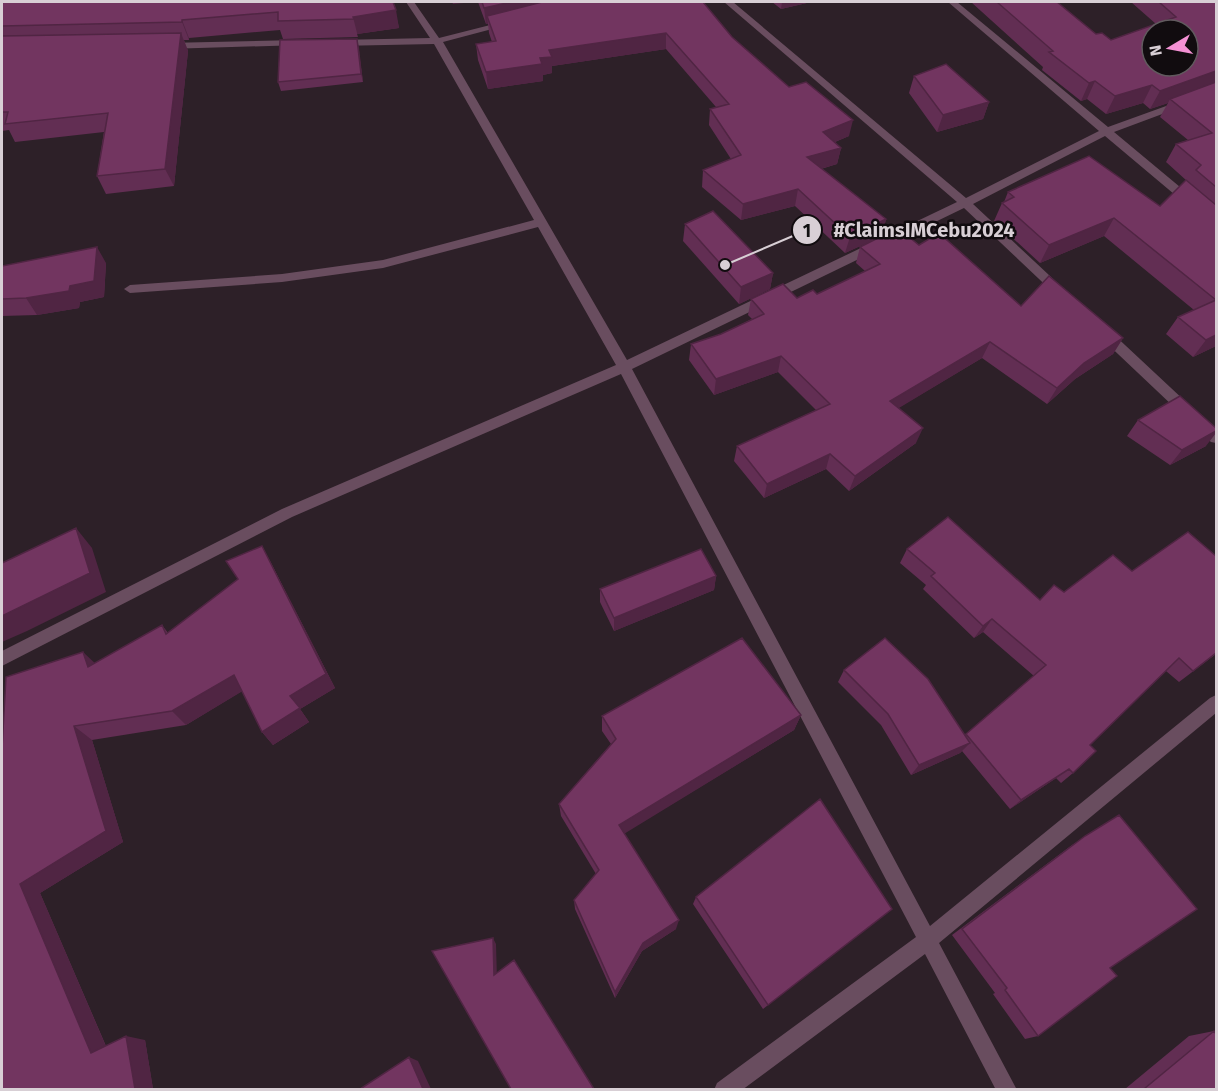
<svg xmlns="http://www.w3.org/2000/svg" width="1218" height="1091" font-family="'Fira Sans',sans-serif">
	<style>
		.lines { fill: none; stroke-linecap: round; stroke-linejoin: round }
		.minor { fill: #694d5f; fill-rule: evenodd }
		.wall { fill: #622e53 }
		.shaded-wall { fill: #502543 }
		.building { fill: #723560; stroke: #502543; stroke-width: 1.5; fill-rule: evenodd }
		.leader { fill: none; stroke: #d8cfd5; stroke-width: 2 }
		.callout-dot { fill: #d8cfd5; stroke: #110c0f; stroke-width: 2 }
		.mark-label { font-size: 18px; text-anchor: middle; font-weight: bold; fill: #111 }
		.callout-label { font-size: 20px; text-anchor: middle; font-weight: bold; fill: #d8cfd5; stroke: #110c0f; stroke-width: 5; stroke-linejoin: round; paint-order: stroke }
	</style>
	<rect width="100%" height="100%" fill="#2d2028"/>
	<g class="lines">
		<path class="minor" d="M406 2H414L439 38 506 21 511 24 443 42 627 360 957 202 724 2H733L966 198 1099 131 948 2H957L1108 127 1216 88V94L1114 132 1216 217V227L1212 226 1105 136 973 204 1065 290V296H1057L964 208 632 369 930 926 1210 698 1216 695V713L939 943 1017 1090H996L925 954 742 1090H714L717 1083 916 937 621 374 292 517 2 666V651L282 509 616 365 538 227 383 268 282 282 130 293 124 289 130 285 282 274 383 260 534 220 434 44 337 46 332 43 337 40 430 38Z
			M298 40 303 43 301 45 166 49 161 46 166 43Z
			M1105 329 1110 331 1216 430V443L1211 442 1100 337 1099 334Z"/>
	</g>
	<path class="wall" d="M2 2H393L399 28 357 34 358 37 283 39 280 30 189 38V40H184L188 51 174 186 106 194 97 176 104 132 15 142 9 130 2 131Z
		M478 2H703L732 37 789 87 849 136 835 142 841 148 837 164 821 169 886 219 882 236 845 253 795 206 741 220 702 187 703 170 731 159 709 125 710 109 716 107 666 49 552 66V73L543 75V81L488 89 478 60 476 44 492 42 489 33 488 24H486Z
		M772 2H811L781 9Z
		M971 2H1057L1096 34 1111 40 1156 24 1131 2H1216V346L1193 357 1166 334 1178 317 1194 310 1104 236 1040 263 994 221 1002 203 1004 202 1008 192 1160 206 1187 181 1166 162 1176 144 1188 140 1160 117 1168 103 1150 109 1143 103 1106 114 1087 99 1081 101 1042 70 1043 67Z
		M357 39 363 82 281 91 278 82Z
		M914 76 989 102 983 119 937 132 909 93Z
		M685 224 773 273 770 289 739 304 683 241Z
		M919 245 1021 306 1123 338 1113 354 1075 379 1047 404 982 358 898 408 916 443 849 491 826 469 764 498 734 461 737 446 816 410 778 372 714 395 689 360 691 344 721 334 752 319 748 315 751 299 797 298 817 294 865 271 856 263 860 247Z
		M106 263 104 297 80 302 79 308 37 315 2 316V266Z
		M1138 420 1206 446 1170 465 1127 436Z
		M262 546 271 563 335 688 300 709 309 722 273 745 262 732 242 691 186 725 92 740 123 842 40 893 106 1046 145 1040 153 1089H2V748L95 663 162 625 168 633 238 580Z
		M907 549 1040 600 1064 592 1216 654 1179 682 1166 671 1090 745 1073 773 1061 783 1056 778 1010 809 962 751 960 753 911 775 881 725 838 682 844 670 965 735 1034 676 983 632 974 638 923 589 926 585 900 563Z
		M716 576 714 590 614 631 600 602V589Z
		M801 715 794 730 624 833 676 929 642 951 615 998 575 909 574 900 596 874 561 816 559 804 611 744 602 731V716Z
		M1119 815 1110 968 1038 1036 1025 1039 993 994 995 993 952 935 1072 845Z
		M696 897 892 909 763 1009 693 904Z
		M1214 1031 1216 1089H1125L1189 1036Z"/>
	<path class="shaded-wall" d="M452 2H475L453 4Z
		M511 2H578L487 16 488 24H486L484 8Z
		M782 2H811L781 9Z
		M396 10 399 28 357 34 358 37 353 17Z
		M182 20 189 38V40L182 22Z
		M181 33 188 51 174 186 165 169Z
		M666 33V49L552 66V73L543 75V81L488 89 486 72 549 50Z
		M357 39 359 48 363 82 361 74Z
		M1216 71V84L1170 99 1168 103 1150 109 1160 91Z
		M1095 81 1087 99 1081 101 1089 83Z
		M1152 85 1143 103 1106 114 1115 96Z
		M989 102 983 119 937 132 943 115Z
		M853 120 849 136 820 148 823 132Z
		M841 148 837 164 803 174 807 157Z
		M798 189 795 206 741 220 743 204Z
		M1114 218 1104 236 1040 263 1049 245Z
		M886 219 882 236 845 253 850 237Z
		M97 247 106 263 104 297 80 302 79 308 37 315 26 298 70 286Z
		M773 273 770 289 739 304 741 287Z
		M1216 335V346L1193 357 1206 340Z
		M1123 338 1113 354 1075 379 1047 404 1057 388 1084 363Z
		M990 342 982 358 884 417 890 401Z
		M781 356 778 372 714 395 716 379Z
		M923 428 916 443 849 491 855 476Z
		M1216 431V433L1206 446 1170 465 1182 450Z
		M830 454 826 469 764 498 767 484Z
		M76 528 92 548 106 592 27 631 2 642V616Z
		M262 546 271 563 335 688 300 709 309 722 273 745 262 732 290 696Z
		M716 576 714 590 614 631V618Z
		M992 619 983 632 974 638 983 626Z
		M83 652 99 667H88Z
		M234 675 246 689 186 725 172 711Z
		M801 715 794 730 619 837V825Z
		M74 726 92 740 123 842 40 893 110 1056 91 1053 20 884Z
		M970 743 960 753 911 775 919 765Z
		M1069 769 1056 778 1010 809 1021 800Z
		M679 920 676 929 642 951 615 998V992L643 943Z
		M493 938 496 944 497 980 494 975Z
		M126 1036 145 1040 153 1089H135Z
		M409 1057 418 1061 431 1089H423Z"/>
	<path class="building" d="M2 2H393L396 10 353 17 354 19 278 21V12L182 20V22L2 26Z
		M482 2H511L484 8Z
		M542 2H703L732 37 789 87 806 82 853 120 823 132 841 148 807 157 886 219 850 237 798 189 743 204 703 170 741 155 710 109 729 104 666 33 549 50 552 57 540 58 542 64 486 72 476 44 496 41 487 16Z
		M997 2H1057L1096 34 1102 33 1111 40 1176 17 1159 2H1216V71L1160 91 1152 85 1115 96 1095 81 1089 83 1049 52 1053 51ZM1152 30H1188V66H1152Z
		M181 33 165 169 97 176 108 113 5 124 8 112H2V36Z
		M357 39 361 74 278 82 280 40Z
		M946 64 989 102 943 115 914 76Z
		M1216 82V187L1196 170 1201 165 1176 144 1212 133 1170 99Z
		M1089 156 1160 206 1186 180 1216 205V300L1114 218 1049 245 1002 203 1014 197 1008 192Z
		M713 211 773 273 741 287 685 224Z
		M898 228 919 245 939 233 1021 306 1049 276 1123 338 1084 363 1057 388 990 342 890 401 923 428 855 476 830 454 767 484 737 446 830 404 781 356 716 379 691 344 721 334 764 314 751 299 783 284 797 298 813 290 817 294 880 264 860 247Z
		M97 247 94 281 70 286 69 291 26 298 2 299V266Z
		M1216 300V335L1206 340 1178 317Z
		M1180 396 1216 428V431L1182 450 1138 420Z
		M948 517 1040 600 1054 585 1064 592 1113 555 1132 571 1188 532 1216 556V653L1193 671 1179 658 1090 745 1096 751 1073 773 1069 769 1021 800 966 734 1046 665 992 619 983 626 931 576 935 573 907 549Z
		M76 528 90 573 2 616V563Z
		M262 546 326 674 290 696 300 708 262 732 234 675 172 711 74 726 106 831 20 884 91 1053 126 1036 135 1089H2V748L6 677 83 652 88 667 162 625 166 634 238 579 226 561Z
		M701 549 716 576 614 618 600 589Z
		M742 638 801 715 619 825 679 920 643 943 615 992 574 900 599 870 559 804 616 739 602 716Z
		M885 638 928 679 970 743 919 765 888 714 844 670Z
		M820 799 892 909 768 1005 696 897Z
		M1119 815 1197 909 1110 968 1117 976 1038 1036 1005 990 1007 988 962 929 1085 836Z
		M493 938 494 975 514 960 594 1089H511L432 951Z
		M1214 1031 1216 1034V1089H1144Z
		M409 1057 423 1089H360Z"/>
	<path class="leader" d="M725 265L807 230"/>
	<g class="callout-dot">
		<circle cx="725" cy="265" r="6"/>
		<circle cx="807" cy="230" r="15"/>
	</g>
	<g class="mark-label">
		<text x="807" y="237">1</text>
	</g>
	<g class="callout-label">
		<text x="924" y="237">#ClaimsIMCebu2024</text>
	</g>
	<rect width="1218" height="1091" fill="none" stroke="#d8cfd5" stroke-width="6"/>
	<g transform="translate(1170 48) rotate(260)"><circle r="28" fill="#110c0f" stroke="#615a5e" stroke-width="1.5"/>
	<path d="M0-4.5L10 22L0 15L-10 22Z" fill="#f491d4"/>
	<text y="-9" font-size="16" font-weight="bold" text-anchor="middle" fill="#d8cfd5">N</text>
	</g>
</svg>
